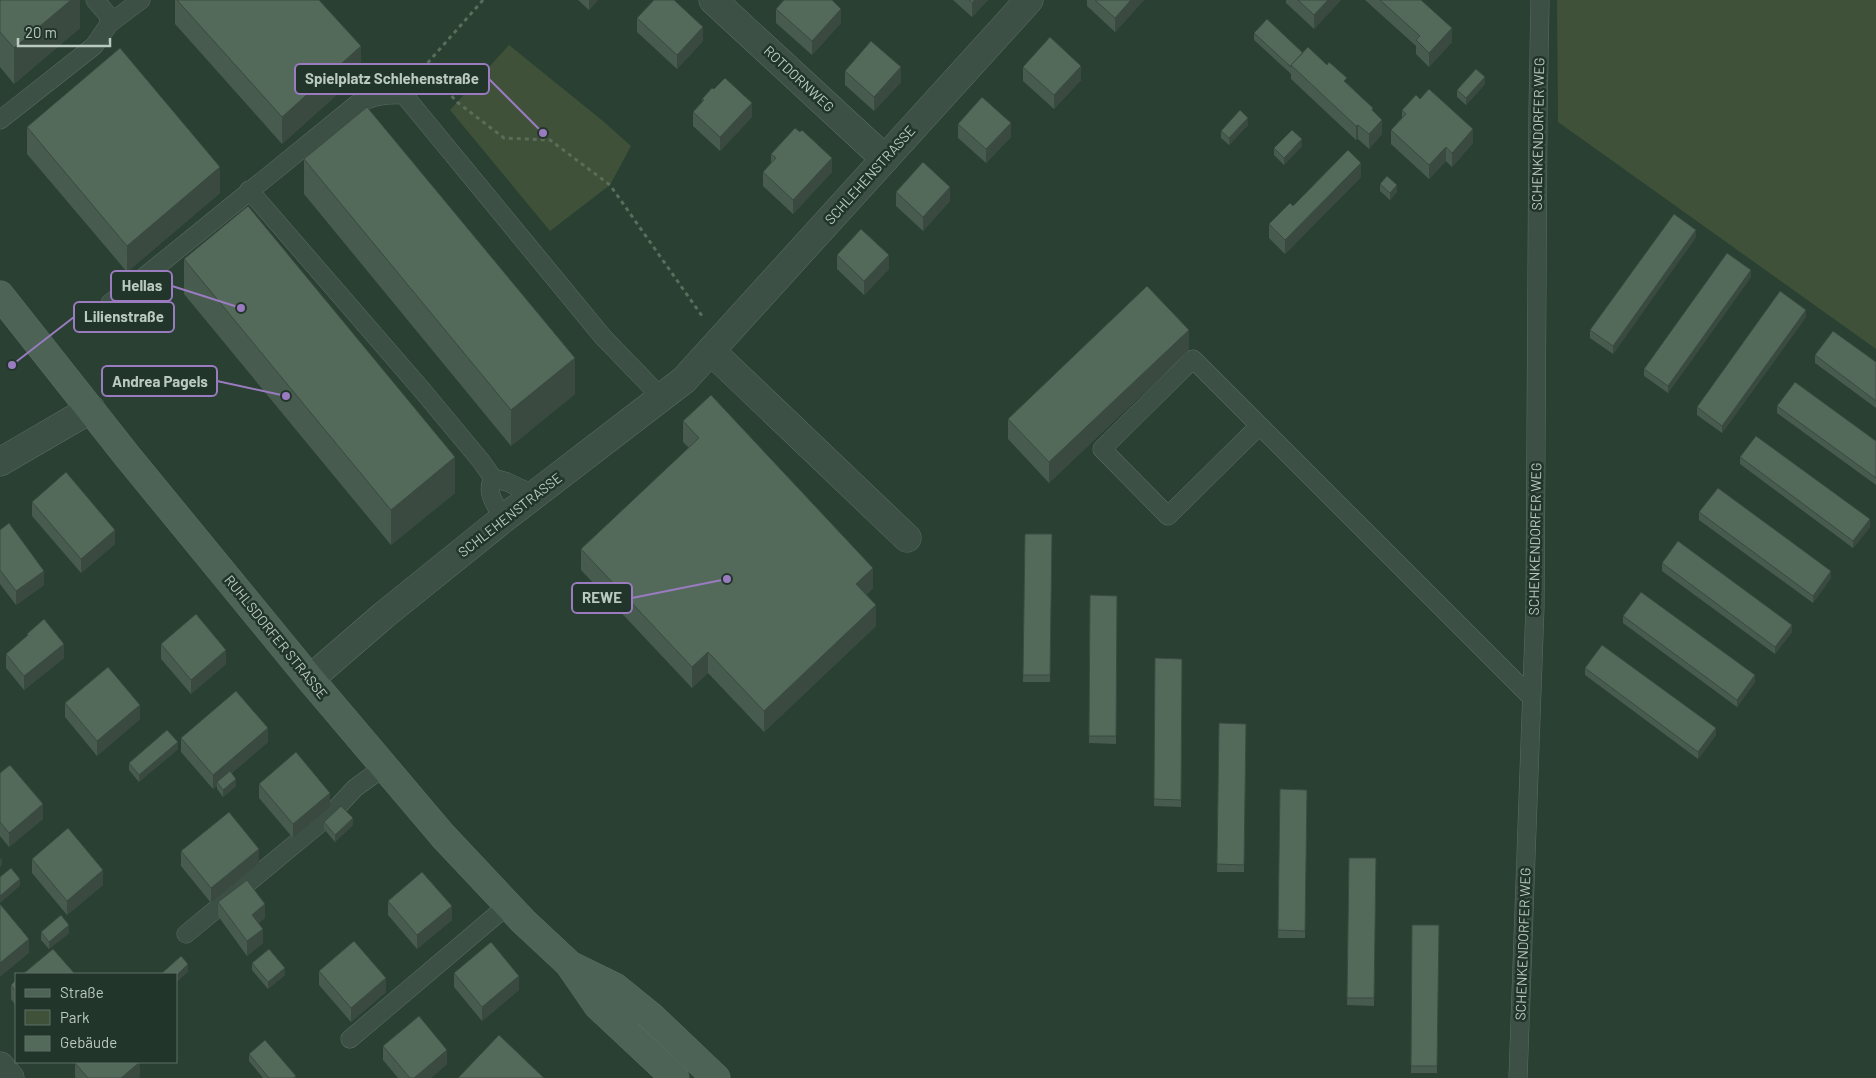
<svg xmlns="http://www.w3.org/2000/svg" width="1876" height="1078" font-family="Barlow,sans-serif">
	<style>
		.green { fill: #3f5138 }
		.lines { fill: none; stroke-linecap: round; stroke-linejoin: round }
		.lane-casing { stroke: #5b6d63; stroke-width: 19 }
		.street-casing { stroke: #5b6d63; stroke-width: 29 }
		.secondary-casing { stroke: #5b6d63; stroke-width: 29 }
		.path { stroke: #5b6d5a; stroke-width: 3; stroke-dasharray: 4 4; stroke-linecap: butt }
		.lane { stroke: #3d5045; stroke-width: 18 }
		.street { stroke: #3d5045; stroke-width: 28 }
		.secondary { stroke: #4c6356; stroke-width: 28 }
		.wall { fill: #475b4e }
		.shaded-wall { fill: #3a4a40 }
		.building { fill: #536a5b; stroke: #3a4a40 }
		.labels { text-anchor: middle; stroke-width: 5; stroke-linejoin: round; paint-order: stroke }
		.street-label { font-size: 14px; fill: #bacac1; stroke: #22352a }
		.leader { fill: none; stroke: #9a7bc0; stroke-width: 2 }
		.callout-dot { fill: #9a7bc0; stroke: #22352a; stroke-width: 2 }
		.callout { fill: #22352a; stroke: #9a7bc0; stroke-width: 2 }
		.callout-label { font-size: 15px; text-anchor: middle; font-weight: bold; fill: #bacac1 }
	</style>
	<rect width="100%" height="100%" fill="#294032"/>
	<path class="green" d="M1557 0H1876V349L1558 122Z
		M509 45 603 121 631 146 610 185 550 231 450 110Z"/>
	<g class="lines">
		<g class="lane-casing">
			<path id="lane" d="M109 24 141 0
				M0 120 94 46 109 24 108 15 95 0
				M249 190 422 390 481 461 493 478 507 482 535 495
				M110 303 139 281 357 104C373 96 386 94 404 95L603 337 662 398
				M1259 426 1168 516 1102 449 1193 359 1531 697
				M493 478C485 494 496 504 503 519
				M186 934 330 815 355 788 384 767
				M350 1039 508 905
				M1518 1078 1535 606 1538 113 1540 0"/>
		</g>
		<g class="street-casing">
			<path id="street" d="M713 0 885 159
				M711 351 907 538
				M0 462 91 409
				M310 679 384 615 503 519 684 380 1029 0
				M0 1066 10 1078"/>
		</g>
		<g class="secondary-casing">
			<path id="secondary" d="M0 295 128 457 310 679 443 836 523 921 569 964 598 1006 675 1078
				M572 966 615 987 652 1017 716 1078"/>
		</g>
		<path class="path" d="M483 0 425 66 457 102 504 138 550 140 610 185 702 316
			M418 76 425 66"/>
		<use href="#lane" class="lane"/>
		<use href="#street" class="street"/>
		<use href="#secondary" class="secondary"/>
	</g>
	<path class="wall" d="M0 0H80V28L14 84 0 67Z
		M175 0H319L361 73 282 144 175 24Z
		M578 0H598L589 10Z
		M953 0H988L972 17Z
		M1087 0H1144L1115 32 1087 6Z
		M1286 0H1341L1314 29 1286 3Z
		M1365 0H1421L1452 42 1429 67 1416 54V46Z
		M776 9 841 23 812 55 776 23Z
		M637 18 703 41 677 69 637 32Z
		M1254 33 1303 53 1347 83 1373 111 1382 134 1369 149 1358 139 1356 140 1291 79V74L1254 40Z
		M1023 67 1081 80 1054 109 1023 81Z
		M845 71 901 82 874 111 845 85Z
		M1485 84 1466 105 1457 97V90Z
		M702 99 752 117 720 151 693 126V112L702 103Z
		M1402 110 1473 143 1452 167 1446 161 1429 179 1391 144V130L1402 118Z
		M958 124 1011 137 986 163 958 138Z
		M1248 125 1229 145 1221 138V131Z
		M27 127 220 193 127 272 27 154Z
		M1302 146 1284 165 1274 155V148Z
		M771 154 832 172 793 214 763 186V172L771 163Z
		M304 159 575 394 511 446 304 194Z
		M1361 177 1285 254 1269 238V224L1293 206Z
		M1380 184 1397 192 1390 200 1380 191Z
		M896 192 950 201 923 231 896 206Z
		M1696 237 1613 354 1590 338V330Z
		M837 255 889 269 864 295 837 269Z
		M184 259 455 493 391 545 184 294Z
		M1751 277 1668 393 1644 376V369Z
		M1806 317 1722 433 1697 415V407Z
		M1189 350 1049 483 1008 439V419Z
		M1815 355 1876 362V408L1815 363Z
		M1777 406 1876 441V485L1777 413Z
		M683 421 873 588 866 595 876 626 764 732 708 673 692 688 581 570V549L689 448 683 442Z
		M1740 457 1870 527 1853 548 1740 464Z
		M32 502 115 544 81 573 32 516Z
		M1699 512 1831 578 1813 603 1699 520Z
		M0 530 44 585 16 605 0 584Z
		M1025 534H1052L1050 682H1023Z
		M1662 563 1792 632 1775 654 1662 571Z
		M1090 595 1117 596 1116 744 1089 743Z
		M1623 616 1755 682 1737 707 1623 623Z
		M27 634 64 658 24 690 6 668V654L27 636Z
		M161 644 226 664 191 694 161 659Z
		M1155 658 1182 659 1181 807 1154 806Z
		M1585 668 1716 735 1698 759 1585 675Z
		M65 703 140 719 97 756 65 717Z
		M1219 723 1246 724 1244 872H1217Z
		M181 738 268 742 232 773 236 786 223 797 217 789V786L213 789 181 752Z
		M178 749 139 782 129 770V763Z
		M0 773 43 819 9 847 0 836Z
		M259 784 330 807 293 838 259 798Z
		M1280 789 1307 790 1305 938H1278Z
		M324 822 353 825 335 842 324 829Z
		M181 851 259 863 211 903 181 866Z
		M1349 858H1376L1374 1006 1347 1005Z
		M32 859 103 885 67 915 32 873Z
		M388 901 452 920 417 949 388 915Z
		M218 902 265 918 258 923 263 943 247 956 218 916Z
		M1412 925H1439L1437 1073H1411Z
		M41 932 69 933 49 949 41 940Z
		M252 963 285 975 268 989 252 970Z
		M319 971 386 992 351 1022 319 985Z
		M454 973 519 990 482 1021 454 987Z
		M16 980V1006L11 999V985Z
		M383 1046 447 1064 431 1078H398L383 1060Z
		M249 1054 296 1078H263L249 1061Z
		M75 1063 140 1076 138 1078H76L75 1077Z"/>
	<path class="shaded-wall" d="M71 0H80V28L14 84V48Z
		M589 0H598L589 10Z
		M975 0H988L972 17V3Z
		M1131 0H1144L1115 32V18Z
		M1328 0H1341L1314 29V15Z
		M841 9V23L812 55V41Z
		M703 27V41L677 69V55Z
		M1452 28V42L1429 67V53Z
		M361 46V73L282 144V117Z
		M1081 66V80L1054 109V95Z
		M901 67V82L874 111V97Z
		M1485 77V84L1466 105V98Z
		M752 103V117L720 151V137Z
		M1248 118V125L1229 145V138Z
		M1382 120V134L1369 149V134Z
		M1011 123V137L986 163V149Z
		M1358 125V139L1356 140V126Z
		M1473 129V143L1452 167V153Z
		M1302 139V146L1284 165V158Z
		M1446 147V161L1429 179V165Z
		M832 158V172L793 214V200Z
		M1361 163V177L1285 254V240Z
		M220 167V193L127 272V246Z
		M1397 185V192L1390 200V193Z
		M950 187V201L923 231V217Z
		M1696 230V237L1613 354V346Z
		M889 255V269L864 295V281Z
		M1751 270V277L1668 393V386Z
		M1806 310V317L1722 433V426Z
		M1189 330V350L1049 483V462Z
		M575 358V394L511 446V410Z
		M455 457V493L391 545V510Z
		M1870 519V527L1853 548V541Z
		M115 530V544L81 573V559Z
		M873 568V588L856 605V584Z
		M44 571V585L16 605V591Z
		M1831 571V578L1813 603V596Z
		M876 605V626L764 732V711Z
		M1792 625V632L1775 654V647Z
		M64 644V658L24 690V676Z
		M226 650V664L191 694V680Z
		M708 652V673L692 688V667Z
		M1755 675V682L1737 707V700Z
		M140 705V719L97 756V741Z
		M268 728V742L219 784 217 782V786L213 789V775Z
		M1716 728V735L1698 759V752Z
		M178 742V749L139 782V775Z
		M236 779V786L223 797V790Z
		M330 793V807L293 838V824Z
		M43 804V819L9 847V833Z
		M353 818V825L335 842V835Z
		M259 849V863L211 903V888Z
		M2 858V865L0 867V859Z
		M103 870V885L67 915V901Z
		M20 879V886L0 903V896Z
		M265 904V918L252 929V915Z
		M452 906V920L417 949V935Z
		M69 925V933L49 949V942Z
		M263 929V943L247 956V941Z
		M29 939V953L0 977V963Z
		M188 964V972L176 983V976Z
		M285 968V975L268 989V982Z
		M519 976V990L482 1021V1007Z
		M386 978V992L351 1022V1008Z
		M447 1050V1064L431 1078H414Z
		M140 1062V1076L138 1078H121Z"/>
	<path class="building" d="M0 0H71L14 48 0 32Z
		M177 0H319L361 46 282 117Z
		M654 0H674L703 27 677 55 637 18Z
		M784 0H832L841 9 812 41 776 9Z
		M969 0H975L972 3Z
		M1095 0H1131L1115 18Z
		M1298 0H1328L1314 15Z
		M1380 0H1421L1452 28 1429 53 1416 40 1420 36Z
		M1267 19 1303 53 1291 65V67L1254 33Z
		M1050 37 1081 66 1054 95 1023 67Z
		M871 41 901 67 874 97 845 71Z
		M1308 47 1327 65 1329 62 1347 78 1344 81 1373 108 1372 110 1382 120 1369 134 1358 125 1356 126 1291 65Z
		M120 48 220 167 127 246 27 127Z
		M1476 69 1485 77 1466 98 1457 90Z
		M725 78 752 103 720 137 693 112 704 100 702 99 712 88 714 89Z
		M1429 89 1473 129 1452 153 1446 147 1429 165 1391 130 1406 114 1402 110 1416 95 1420 99Z
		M982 97 1011 123 986 149 958 124Z
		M367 107 575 358 511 410 304 159Z
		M1240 110 1248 118 1229 138 1221 131Z
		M795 128 800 132 802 130 832 158 793 200 763 172 776 158 771 154Z
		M1292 130 1302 139 1284 158 1274 148Z
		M1348 150 1361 163 1285 240 1269 224 1290 203 1293 206Z
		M923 162 950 187 923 217 896 192Z
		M1387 176 1397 185 1390 193 1380 184Z
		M248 206 455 457 391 510 184 259Z
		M1674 214 1696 230 1613 346 1590 330Z
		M861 229 889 255 864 281 837 255Z
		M1727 253 1751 270 1668 386 1644 369Z
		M1147 286 1189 330 1049 462 1008 419Z
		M1780 291 1806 310 1722 426 1697 407Z
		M1833 331 1876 362V401L1815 355Z
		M1795 382 1876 441V478L1777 406Z
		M711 395 873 568 856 584 876 605 764 711 708 652 692 667 581 549 699 438 683 421Z
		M1756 436 1870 519 1853 541 1740 457Z
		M66 472 115 530 81 559 32 502Z
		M1718 488 1831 571 1813 596 1699 512Z
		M9 523 44 571 16 591 0 570V530Z
		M1025 534H1052L1050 675H1023Z
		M1678 541 1792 625 1775 647 1662 563Z
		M1641 592 1755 675 1737 700 1623 616Z
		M1090 595 1117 596 1116 736H1089Z
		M196 614 226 650 191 680 161 644Z
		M44 619 64 644 24 676 6 654 28 635 27 634Z
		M1602 645 1716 728 1698 752 1585 668Z
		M1155 658 1182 659 1181 800 1154 799Z
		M108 667 140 705 97 741 65 703Z
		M236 691 268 728 213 775 181 738Z
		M1219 723 1246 724 1244 865 1217 864Z
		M167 730 178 742 139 775 129 763Z
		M296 752 330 793 293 824 259 784Z
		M10 765 43 804 9 833 0 822V773Z
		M230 771 236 779 223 790 217 782Z
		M1280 789 1307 790 1305 931 1278 930Z
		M341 806 353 818 335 835 324 822Z
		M229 812 259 849 211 888 181 851Z
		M68 828 103 870 67 901 32 859Z
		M1349 858H1376L1374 998H1347Z
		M11 868 20 879 0 896V877Z
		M422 872 452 906 417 935 388 901Z
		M247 880 265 904 252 915 263 929 247 941 218 902Z
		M0 904 29 939 0 963Z
		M61 915 69 925 49 942 41 932Z
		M1412 925H1439L1437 1066H1411Z
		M354 941 386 978 351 1008 319 971Z
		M491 942 519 976 482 1007 454 973Z
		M53 949 75 974H23Z
		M269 949 285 968 268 982 252 963Z
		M181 956 188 964 176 976V974H161Z
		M16 980V992L11 985Z
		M419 1016 447 1050 414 1078H410L383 1046Z
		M499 1035 544 1078H458Z
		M265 1040 296 1076 293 1078H269L249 1054Z
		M76 1062H140L121 1078H88L75 1063Z"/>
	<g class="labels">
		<g class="street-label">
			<text transform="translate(799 79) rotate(43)" y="5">ROTDORNWEG</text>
			<text transform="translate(1538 134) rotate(-89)" y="5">SCHENKENDORFER WEG</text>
			<text transform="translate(870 175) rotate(-48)" y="5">SCHLEHENSTRASSE</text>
			<text transform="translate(510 515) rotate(-38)" y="5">SCHLEHENSTRASSE</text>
			<text transform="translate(1535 539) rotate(-89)" y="5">SCHENKENDORFER WEG</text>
			<text transform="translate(276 637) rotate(51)" y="5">RUHLSDORFER STRASSE</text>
			<text transform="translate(1523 944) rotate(-88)" y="5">SCHENKENDORFER WEG</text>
		</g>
	</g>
	<path class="leader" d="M543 133L489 79M241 308L172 286M12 365L74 317M286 396L217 381M727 579L632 598"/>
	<g class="callout-dot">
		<circle cx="543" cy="133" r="5"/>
		<circle cx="241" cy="308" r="5"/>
		<circle cx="12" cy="365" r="5"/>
		<circle cx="286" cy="396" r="5"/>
		<circle cx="727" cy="579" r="5"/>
	</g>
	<g class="callout">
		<rect x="295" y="64" width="194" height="30" rx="5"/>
		<rect x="111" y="271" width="61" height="30" rx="5"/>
		<rect x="74" y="302" width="100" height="30" rx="5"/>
		<rect x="102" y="366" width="115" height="30" rx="5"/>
		<rect x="572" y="583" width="60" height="30" rx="5"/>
	</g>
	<g class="callout-label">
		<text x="392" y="84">Spielplatz Schlehenstraße</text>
		<text x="142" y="291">Hellas</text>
		<text x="124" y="322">Lilienstraße</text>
		<text x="160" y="387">Andrea Pagels</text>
		<text x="602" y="603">REWE</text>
	</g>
	<rect x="15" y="973" width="162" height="90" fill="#22352a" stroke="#5f7166"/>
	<rect x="25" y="989" width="25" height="8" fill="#4c6356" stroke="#5f7166"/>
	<text x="60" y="998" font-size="15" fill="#bacac1">Straße</text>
	<rect x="25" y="1010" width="25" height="15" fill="#3f5138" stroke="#5f7166"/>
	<text x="60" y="1023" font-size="15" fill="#bacac1">Park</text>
	<rect x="25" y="1036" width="25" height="15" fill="#536a5b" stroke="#5f7166"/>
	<text x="60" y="1048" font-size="15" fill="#bacac1">Gebäude</text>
	<path d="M18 38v8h92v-8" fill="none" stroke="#bacac1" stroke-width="2.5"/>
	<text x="25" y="38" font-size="15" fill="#bacac1" stroke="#22352a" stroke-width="4" paint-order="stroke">20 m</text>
</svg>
